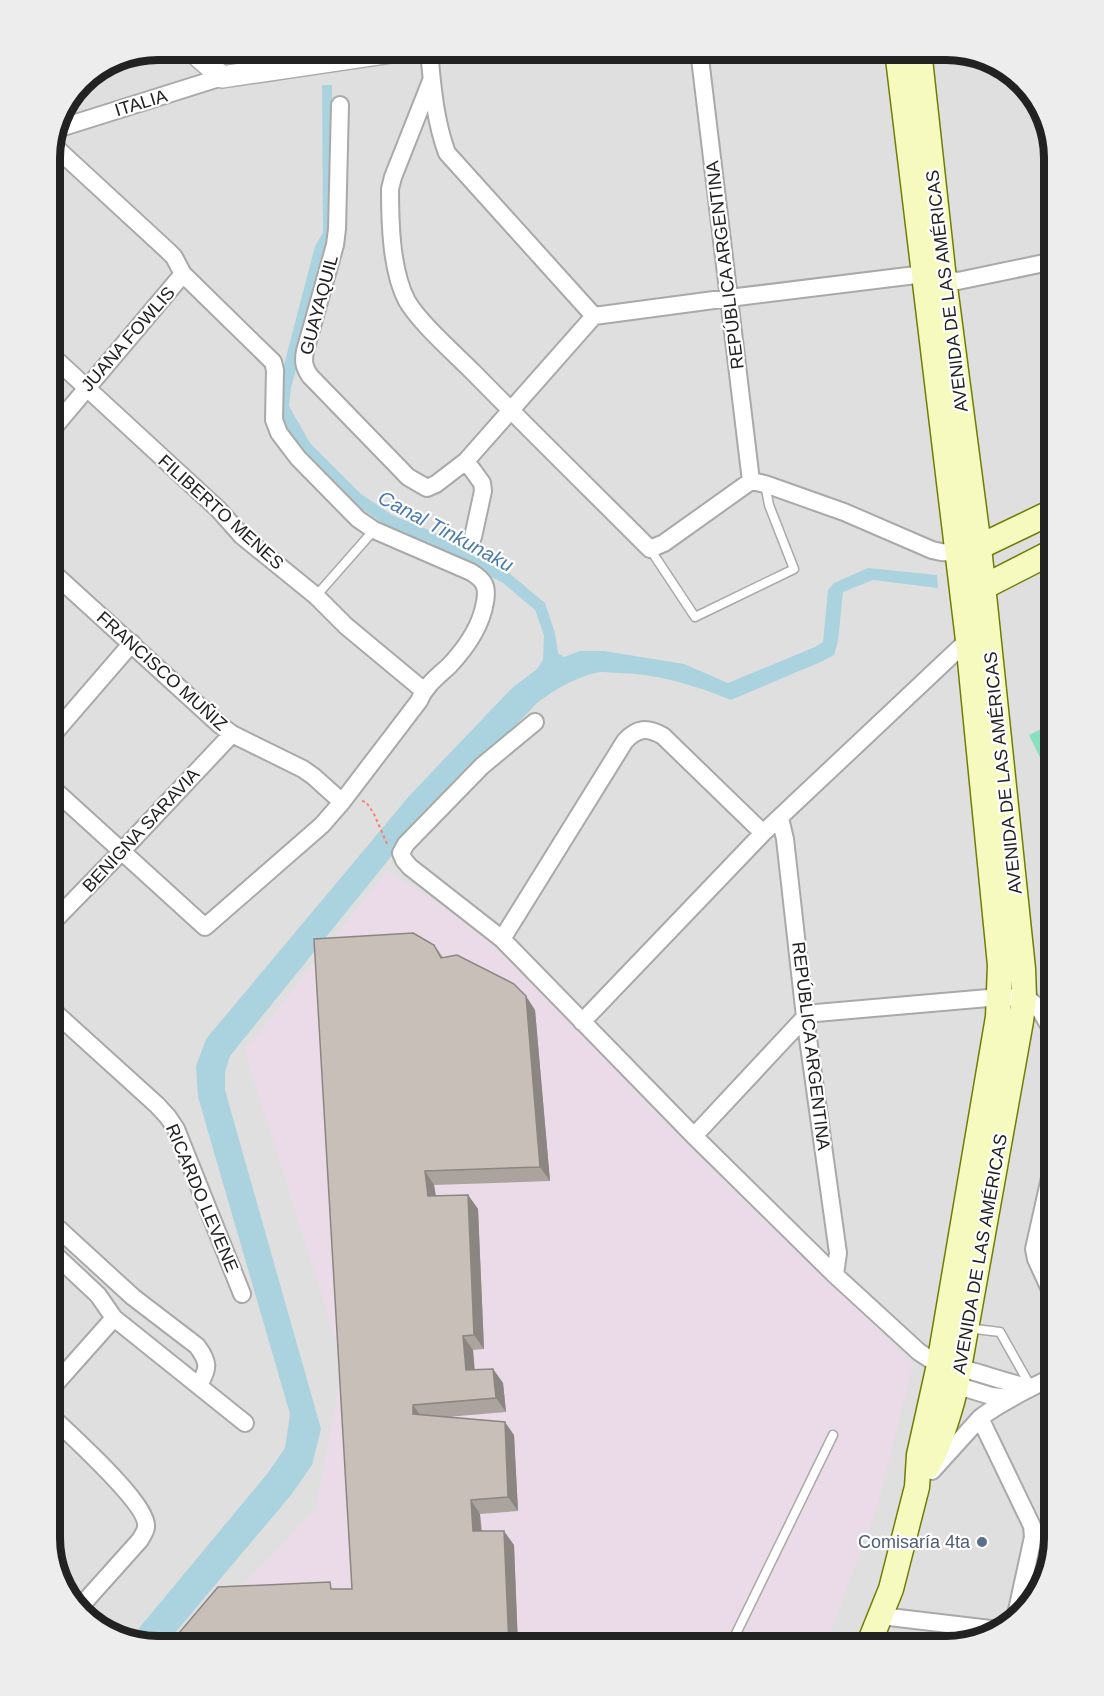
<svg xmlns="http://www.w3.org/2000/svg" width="1104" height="1696" font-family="Helvetica,sans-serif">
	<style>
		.residential { fill: #e0dfdf }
		.industrial { fill: #ebdbe8 }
		.pitch { fill: #88e0be }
		.water { fill: #aad3df }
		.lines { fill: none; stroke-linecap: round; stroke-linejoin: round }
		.service-casing { stroke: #a9a9a9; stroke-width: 11 }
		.minor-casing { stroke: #a9a9a9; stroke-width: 20 }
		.tertiary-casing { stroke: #a9a9a9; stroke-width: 24 }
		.secondary-casing { stroke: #707d05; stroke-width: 27 }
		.path { stroke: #fa8072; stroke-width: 2; stroke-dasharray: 3 3; stroke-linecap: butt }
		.service { stroke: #fff; stroke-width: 8 }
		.minor { stroke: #fff; stroke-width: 16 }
		.tertiary { stroke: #fff; stroke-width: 21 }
		.secondary { stroke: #f7fabf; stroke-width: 24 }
		.wall { fill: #aba49e }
		.shaded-wall { fill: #8b8681 }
		.building { fill: #c7bfb8; stroke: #8b8681; stroke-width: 1.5 }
		.service-dot { fill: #5c6f8a; stroke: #fff; stroke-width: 2 }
		.labels { text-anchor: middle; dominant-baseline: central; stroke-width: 4.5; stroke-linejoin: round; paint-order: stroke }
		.street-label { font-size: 18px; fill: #222; stroke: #fff }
		.service-label { font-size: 18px; fill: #4e5e75; stroke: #fff; text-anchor: end }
		.water-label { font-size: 20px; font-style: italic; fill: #4a7aab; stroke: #fff }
		.rim { fill: none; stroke: #222; stroke-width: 8 }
	</style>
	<rect width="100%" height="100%" fill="#f2efe9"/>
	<path class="residential" d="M158 50H953L1006 68 1043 110 1054 158V1538L1040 1592 994 1635 946 1646H152L98 1628 61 1586 50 1538V152L82 81 117 58Z"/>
	<path class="industrial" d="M387 871 459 917 503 955 913 1364 876 1511 825 1646H184L316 1509 343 1363 245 1051Z"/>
	<path class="pitch" d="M1054 723V786L1029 735Z"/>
	<path class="water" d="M322 85H332V236L291 388 289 406 310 443 361 494 392 515 451 539 482 556 509 573 545 603 555 633 558 653 564 657 580 651H604L684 664 728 683 815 647 823 642 828 590 834 583 868 568 937 575 938 588 873 580 843 592 838 641 834 655 823 661 731 700C694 685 658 674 618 673 611 673 602 671 595 673 572 679 556 689 537 703L398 848 230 1056 225 1072V1090L321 1429 312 1465 291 1495 164 1646H152L130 1639 267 1474 285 1448 290 1414 198 1097 196 1066 206 1039 410 795 512 688 537 669 543 660 544 635 535 610 503 583 447 553 390 528 353 503 301 450 279 415 283 369 315 246 323 233Z"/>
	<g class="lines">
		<g class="service-casing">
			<path id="service" d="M650 549 695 617 794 569 769 505 765 484
				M316 596 374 530
				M967 1328 1000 1332 1031 1387
				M730 1646 833 1435"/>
		</g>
		<g class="minor-casing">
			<path id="minor" d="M699 50 751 481
				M431 81 393 177 390 189C390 222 391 271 407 301 420 323 453 352 472 371 531 431 591 490 650 549L664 543 751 481 765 484 844 512 932 550 941 552 958 553
				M340 105 337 229 335 245 305 351C303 362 304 367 310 376L408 477 427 488 436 484 466 461 594 316 447 153C435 121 432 84 429 50
				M60 128 222 77
				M594 316 729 298 916 275 958 281 1054 261
				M50 354 218 509 242 536 316 596 346 626 423 690
				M50 432 183 274
				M466 461 482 483 483 491 473 537
				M50 570 220 725 232 734 303 769 313 776 342 802
				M535 722 482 766 406 844 401 853 404 860 410 867 502 939 694 1136 835 1275 919 1352 939 1365 958 1383 968 1389 991 1396 1010 1398
				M50 738 132 643
				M50 786 205 927 322 825 342 802 419 701C425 686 437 677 449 666 466 648 481 627 485 602 488 586 484 580 471 572L374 530 358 519 298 458 279 433 274 420 275 370 273 362 183 274 174 257 168 251 53 145
				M780 818 785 839 805 1017 838 1253 835 1275
				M50 925 121 852 232 734
				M502 939 625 741C637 728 647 727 663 736L763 833
				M50 1008 157 1105 168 1117 176 1129 242 1294
				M582 1022 763 833 968 640
				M694 1136 792 1031 805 1017 816 1013 1000 997 1024 998 1032 1002 1039 1008 1054 1034
				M50 1221 133 1297 197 1346C209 1362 209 1368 199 1385
				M50 1250 98 1295 114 1318 245 1423
				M1054 1298 1036 1259 1034 1249 1054 1160
				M949 1366C977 1370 1003 1383 1031 1387
				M50 1390 114 1318
				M50 1415C68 1433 149 1504 146 1527 146 1531 142 1536 140 1540L80 1607
				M980 1418 1032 1526 1033 1537 1016 1615
				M932 1471 980 1418C1002 1401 1029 1389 1054 1376
				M881 1616 999 1630"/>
		</g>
		<g class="tertiary-casing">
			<path id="tertiary" d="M191 50 222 77 405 50"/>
		</g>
		<g class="secondary-casing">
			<path id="secondary" d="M919 50 944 279 979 547 1023 969 1024 998 1021 1021 959 1368C956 1395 941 1442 928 1466
				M967 550 979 547 1054 511
				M970 594 1054 551
				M868 1646 891 1589 917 1487 919 1455 939 1365 998 1017 1000 965 968 640 897 50"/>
		</g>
		<path class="path" d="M362 801 366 802 374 814 388 846"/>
		<use href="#service" class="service"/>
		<use href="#minor" class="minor"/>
		<use href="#tertiary" class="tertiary"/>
		<use href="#secondary" class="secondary"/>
	</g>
	<path class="wall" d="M434 945 443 957 535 1010 550 1181 434 1185 436 1196 468 1195 478 1209 484 1349 473 1350 474 1370 493 1369 503 1383 506 1412 447 1417 514 1435 518 1511 480 1514 482 1531 514 1545 518 1646H168L335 1589H352Z"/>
	<path class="shaded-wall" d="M526 996 535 1010 550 1181 540 1167Z
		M425 1171 434 1185 438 1210 428 1196Z
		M468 1195 478 1209 484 1349 474 1335Z
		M463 1336 473 1350 476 1384 466 1370Z
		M493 1369 503 1383 506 1412 496 1398Z
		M413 1405 423 1419 413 1414Z
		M505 1422 514 1435 518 1511 508 1497Z
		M471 1500 480 1514 482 1545 473 1531Z
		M504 1531 514 1545 518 1646H509Z"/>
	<path class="building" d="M413 933 434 945 441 958 457 955 514 984 526 996 540 1167 425 1171 428 1196 468 1195 474 1335 463 1336 466 1370 493 1369 496 1398 413 1405V1414L505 1422 508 1497 471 1500 473 1531H504L509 1646H291V1644L258 1646H168L218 1587 330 1582 331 1589H352L314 939Z"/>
	<circle class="service-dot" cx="982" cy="1542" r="6"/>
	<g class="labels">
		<g class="street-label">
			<text transform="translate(141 103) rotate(-17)">ITALIA</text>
			<text transform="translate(725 265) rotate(-97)">REPÚBLICA ARGENTINA</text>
			<text transform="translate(947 291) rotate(-97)">AVENIDA DE LAS AMÉRICAS</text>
			<text transform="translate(319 305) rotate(-75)">GUAYAQUIL</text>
			<text transform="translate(128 339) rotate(-49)">JUANA FOWLIS</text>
			<text transform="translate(221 512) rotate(42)">FILIBERTO MENES</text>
			<text transform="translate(162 671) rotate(42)">FRANCISCO MUÑIZ</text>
			<text transform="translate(1003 773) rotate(-96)">AVENIDA DE LAS AMÉRICAS</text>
			<text transform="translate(141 830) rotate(-47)">BENIGNA SARAVIA</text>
			<text transform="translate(811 1046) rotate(83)">REPÚBLICA ARGENTINA</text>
			<text transform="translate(202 1198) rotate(67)">RICARDO LEVENE</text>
			<text transform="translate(980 1254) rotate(-80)">AVENIDA DE LAS AMÉRICAS</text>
		</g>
		<g class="service-label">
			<text x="970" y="1542">Comisaría 4ta</text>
		</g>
		<g class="water-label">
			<text transform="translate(446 531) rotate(28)">Canal Tinkunaku</text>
		</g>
	</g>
	<path d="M0 0H1104V1696H0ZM158 60H946A98 98 0 0 1 1044 158V1538A98 98 0 0 1 946 1636H158A98 98 0 0 1 60 1538V158A98 98 0 0 1 158 60Z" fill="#ededed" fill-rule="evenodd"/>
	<path class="rim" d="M158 60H946A98 98 0 0 1 1044 158V1538A98 98 0 0 1 946 1636H158A98 98 0 0 1 60 1538V158A98 98 0 0 1 158 60Z"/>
</svg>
